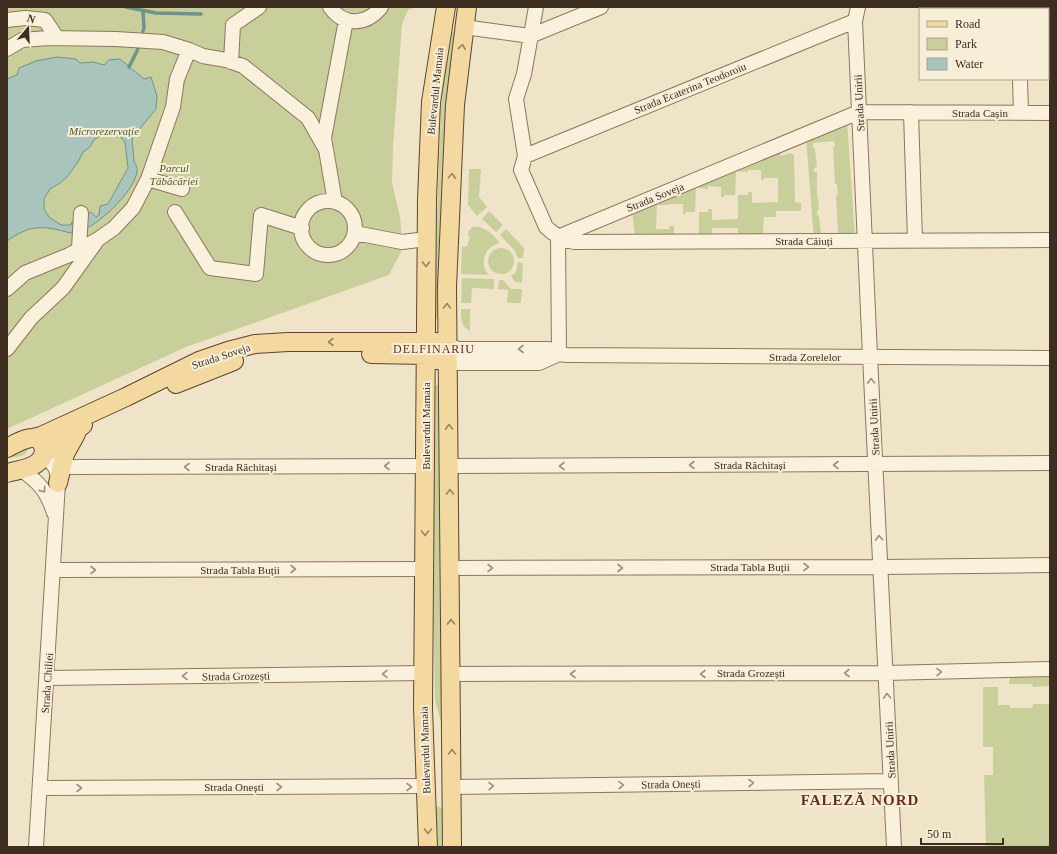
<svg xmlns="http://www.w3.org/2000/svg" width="1057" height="854" font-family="Georgia,serif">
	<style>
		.green { fill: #c9cf9b }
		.water { fill: #a9c4bc; stroke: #6f938a; fill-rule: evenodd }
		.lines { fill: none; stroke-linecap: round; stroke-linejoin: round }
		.stream { stroke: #6f938a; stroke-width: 3.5 }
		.minor-casing { stroke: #8d765c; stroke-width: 16 }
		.major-casing { stroke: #5b4430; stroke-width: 20 }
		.minor { stroke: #faf1dc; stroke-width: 14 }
		.major { stroke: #f3d9a0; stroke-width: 18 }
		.oneway { stroke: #988460 }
		.oneway2 { stroke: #9c907e }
		.labels { text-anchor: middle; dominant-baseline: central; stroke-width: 4; stroke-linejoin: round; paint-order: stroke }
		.street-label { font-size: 11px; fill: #3d2e20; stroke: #f7eed8 }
		.park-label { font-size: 11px; font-style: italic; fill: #4d5a26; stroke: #f7eed8 }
		.neighbourhood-label { font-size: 12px; letter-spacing: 1px; fill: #6b2e1e; stroke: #f7eed8 }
		.district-label { font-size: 15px; font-weight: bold; letter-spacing: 1px; fill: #6b2e1e; stroke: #f7eed8 }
	</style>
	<rect width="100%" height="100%" fill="#f0e4c8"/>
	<path class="green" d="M7 7H416L408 10 402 24 393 148 392 182 400 217 402 242 401 252 389 275 186 347 7 429Z
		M447 30 454 32 451 60 442 319H433L443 59Z
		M847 121 855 238 840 239V234L838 233 836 196 838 195 837 184H835L833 147H835L834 141 813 143V148H815L817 167 814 168V172H817V197H818L819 210H817V215H819L821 234H818L814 240 806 138Z
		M779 149 781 156 790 153 794 155 795 202 801 203V211H776V217H764L763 234H738V228H712V236H699V212H708V209H712V220L738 219V195H748V192H752V203L778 202V178H764V180H761V170H748V172L736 171 735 195H724V197H721V187L708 186V189L696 188 695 212H686L685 214H683V204H669V205H657L656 229H669L670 226H674V237L635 236 632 211Z
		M469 169H481L479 197 487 207 477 216 468 205Z
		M489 211 503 225 496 232 482 219Z
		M472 227C484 225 493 234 500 243 485 246 478 263 489 275L461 274 462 247 467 246 470 237 468 235C468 232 469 230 472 227Z
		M506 229 524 248 523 258H518L515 251 500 235Z
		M488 261a13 13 0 1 1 26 0a13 13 0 1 1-26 0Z
		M518 262 523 263 522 283 515 282 511 276 516 272Z
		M462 278 494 279V289L472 288 471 303H461Z
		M499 280H503L511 289H522L521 303H507L508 290 498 289Z
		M461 309H470V331C460 326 461 318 461 309Z
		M433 385H440L445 768H442L441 721 436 705 435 696 433 570Z
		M27 447 28 449C26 458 15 457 7 458V456Z
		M1010 677H1050V686L1033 687 1032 684H1009Z
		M983 687H998V705H1010V708H1032L1033 704H1050V847H986L984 775H993V747H983Z
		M434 805 443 809 446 847H435Z"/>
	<path class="water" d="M57 57 76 59 80 63 93 62 104 65 109 60 120 59 144 79 151 77 157 96 156 109 132 138C133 145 133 153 134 160 134 163 138 167 137 171 136 191 93 231 74 233 69 233 63 231 59 230 36 225 26 228 7 241V79L17 75 19 68 36 61ZM112 130 119 135 125 142 128 168 108 204 100 206 99 215 96 217 91 212 72 222 71 225H61L49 217 44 209V199L50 189 60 183 67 177 78 162 83 152 90 147 93 141 103 133Z"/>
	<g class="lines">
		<path class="stream" d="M126 7 156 13 201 14
			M143 31 144 28 143 11
			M129 67 138 49"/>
		<g class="minor-casing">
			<path id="minor" d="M330 7C344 27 367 25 381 7
				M536 7 524 74 516 99 525 156 521 170 546 227C554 235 563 240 574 242L1050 240
				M858 7 855 21 870 356 894 847
				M7 20 25 18 45 20 57 38
				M464 27 530 36 601 7
				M7 49 22 40 48 38 116 39 163 42 189 50 203 56 226 60 243 66 308 118 325 148
				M231 62 233 25 259 7
				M1020 79 1021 113
				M911 112 915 241
				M525 156 855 21
				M148 179 173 107 177 79 189 50
				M301 228a27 27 0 1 1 54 0a27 27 0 1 1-54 0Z
				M335 202 324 138 346 20
				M175 212 210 268 256 274 261 215 302 228
				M355 233 402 242 427 239
				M79 249 81 213
				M7 289 25 273 69 255 97 240 114 228 133 208 148 179 182 189
				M448 345 458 349H549L559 354 567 355 1050 358
				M7 349 31 318 63 288 96 242
				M559 354 558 237 859 112 1050 113
				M448 363H539L559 354
				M449 466 1050 463
				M56 467 426 466
				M20 469C39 482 47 491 54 513
				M451 568 881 567 1050 565
				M54 570 425 569
				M451 674 886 673 1050 669
				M48 678 424 673
				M452 787 891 781
				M40 788 427 786
				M36 847 58 483C58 470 55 463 43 457"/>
		</g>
		<g class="major-casing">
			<path id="major" d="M371 354 426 355 437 360
				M176 384 234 361
				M33 438 41 436 126 397 199 361 228 351 255 344 288 342H437
				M7 448C18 442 40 428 44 450 43 468 21 469 7 473
				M44 454 83 425
				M58 483 65 454 76 434
				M428 847 423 708 427 199 431 102 446 7
				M452 847 447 287 455 105 467 7"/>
		</g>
		<use href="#minor" class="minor"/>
		<use href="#major" class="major"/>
	</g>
	<defs><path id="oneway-chevron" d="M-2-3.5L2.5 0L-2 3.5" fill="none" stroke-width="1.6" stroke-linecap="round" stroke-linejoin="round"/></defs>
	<g class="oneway">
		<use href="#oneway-chevron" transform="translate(462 47) rotate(-83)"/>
		<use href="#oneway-chevron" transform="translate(452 176) rotate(-87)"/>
		<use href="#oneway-chevron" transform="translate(426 264) rotate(91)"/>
		<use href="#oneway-chevron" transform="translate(447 306) rotate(-90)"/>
		<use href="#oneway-chevron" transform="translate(331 342) rotate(180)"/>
		<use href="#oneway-chevron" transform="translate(449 427) rotate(-91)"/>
		<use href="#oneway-chevron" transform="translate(450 492) rotate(-91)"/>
		<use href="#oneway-chevron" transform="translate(425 533) rotate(90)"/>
		<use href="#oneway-chevron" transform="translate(451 622) rotate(-90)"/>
		<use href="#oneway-chevron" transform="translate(452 752) rotate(-90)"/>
		<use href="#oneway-chevron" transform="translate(428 831) rotate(89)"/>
	</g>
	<g class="oneway2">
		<use href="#oneway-chevron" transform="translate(521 349) rotate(-180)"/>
		<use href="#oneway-chevron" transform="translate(871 381) rotate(-93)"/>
		<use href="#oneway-chevron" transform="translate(692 465) rotate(180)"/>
		<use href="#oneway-chevron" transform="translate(836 465) rotate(180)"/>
		<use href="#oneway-chevron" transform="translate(387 466) rotate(180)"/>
		<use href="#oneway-chevron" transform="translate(562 466) rotate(180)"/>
		<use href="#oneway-chevron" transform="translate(187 467) rotate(180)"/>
		<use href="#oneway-chevron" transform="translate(43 490) rotate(55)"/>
		<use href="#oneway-chevron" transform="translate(879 538) rotate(-93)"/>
		<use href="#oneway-chevron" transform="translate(806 567)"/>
		<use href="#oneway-chevron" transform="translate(490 568)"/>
		<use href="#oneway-chevron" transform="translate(620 568)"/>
		<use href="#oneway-chevron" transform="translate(293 569)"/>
		<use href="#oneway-chevron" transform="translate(93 570)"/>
		<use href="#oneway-chevron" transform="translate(939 672) rotate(-1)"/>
		<use href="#oneway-chevron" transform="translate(847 673) rotate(180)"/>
		<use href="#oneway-chevron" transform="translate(385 674) rotate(179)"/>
		<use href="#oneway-chevron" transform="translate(573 674) rotate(180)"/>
		<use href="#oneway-chevron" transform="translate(703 674) rotate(180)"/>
		<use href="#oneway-chevron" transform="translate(185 676) rotate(179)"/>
		<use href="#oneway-chevron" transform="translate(887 696) rotate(-93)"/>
		<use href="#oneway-chevron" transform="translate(751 783) rotate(-1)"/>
		<use href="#oneway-chevron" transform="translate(621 785) rotate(-1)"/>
		<use href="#oneway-chevron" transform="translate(491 786) rotate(-1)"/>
		<use href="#oneway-chevron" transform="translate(279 787)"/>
		<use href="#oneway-chevron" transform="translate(409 787)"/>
		<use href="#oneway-chevron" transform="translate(79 788)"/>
	</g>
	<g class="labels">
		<g class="street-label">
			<text transform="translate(690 88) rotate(-22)">Strada Ecaterina Teodoroiu</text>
			<text transform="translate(435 91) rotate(-84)">Bulevardul Mamaia</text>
			<text transform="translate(859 103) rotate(-93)">Strada Unirii</text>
			<text x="980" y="113">Strada Cașin</text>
			<text transform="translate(655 197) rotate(-22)">Strada Soveja</text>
			<text x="804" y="241">Strada Căiuți</text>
			<text transform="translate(221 356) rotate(-18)">Strada Soveja</text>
			<text x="805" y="357">Strada Zorelelor</text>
			<text transform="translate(426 426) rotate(-90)">Bulevardul Mamaia</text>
			<text transform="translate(874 427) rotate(-93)">Strada Unirii</text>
			<text x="750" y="465">Strada Răchitași</text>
			<text x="241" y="467">Strada Răchitași</text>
			<text x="750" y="567">Strada Tabla Buții</text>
			<text x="240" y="570">Strada Tabla Buții</text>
			<text x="751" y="673">Strada Grozești</text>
			<text transform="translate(236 676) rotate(-1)">Strada Grozești</text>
			<text transform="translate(47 683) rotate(-86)">Strada Chiliei</text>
			<text transform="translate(425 750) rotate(-92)">Bulevardul Mamaia</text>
			<text transform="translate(890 750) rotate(-93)">Strada Unirii</text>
			<text transform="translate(671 784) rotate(-1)">Strada Onești</text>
			<text x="234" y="787">Strada Onești</text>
		</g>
		<g class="park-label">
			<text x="104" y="131">Microrezervație</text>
			<text x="174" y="168">Parcul<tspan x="174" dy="13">Tăbăcăriei</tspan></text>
		</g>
		<g class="neighbourhood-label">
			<text x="434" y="349">DELFINARIU</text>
		</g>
		<g class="district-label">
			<text x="860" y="800">FALEZĂ NORD</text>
		</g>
	</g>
	<rect width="1057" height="854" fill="none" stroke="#3d2e20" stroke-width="16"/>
	<rect x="919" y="8" width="130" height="72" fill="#f7eed8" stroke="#ada18e"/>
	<rect x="927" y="21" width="20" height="6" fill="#f3d9a0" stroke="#ada18e"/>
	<text x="955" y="28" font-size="12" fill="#3d2e20">Road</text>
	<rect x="927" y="38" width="20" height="12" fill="#c9cf9b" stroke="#ada18e"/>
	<text x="955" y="48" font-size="12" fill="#3d2e20">Park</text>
	<rect x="927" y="58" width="20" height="12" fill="#a9c4bc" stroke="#ada18e"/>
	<text x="955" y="68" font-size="12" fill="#3d2e20">Water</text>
	<g transform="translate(28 28) rotate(19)" stroke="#f7eed8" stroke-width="3" paint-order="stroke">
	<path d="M0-3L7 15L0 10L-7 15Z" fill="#3d2e20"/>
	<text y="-6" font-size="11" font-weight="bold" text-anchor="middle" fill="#3d2e20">N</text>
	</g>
	<path d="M921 838v6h82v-6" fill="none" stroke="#3d2e20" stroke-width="2"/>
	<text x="927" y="838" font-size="12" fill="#3d2e20" stroke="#f7eed8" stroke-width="3" paint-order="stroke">50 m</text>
</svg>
